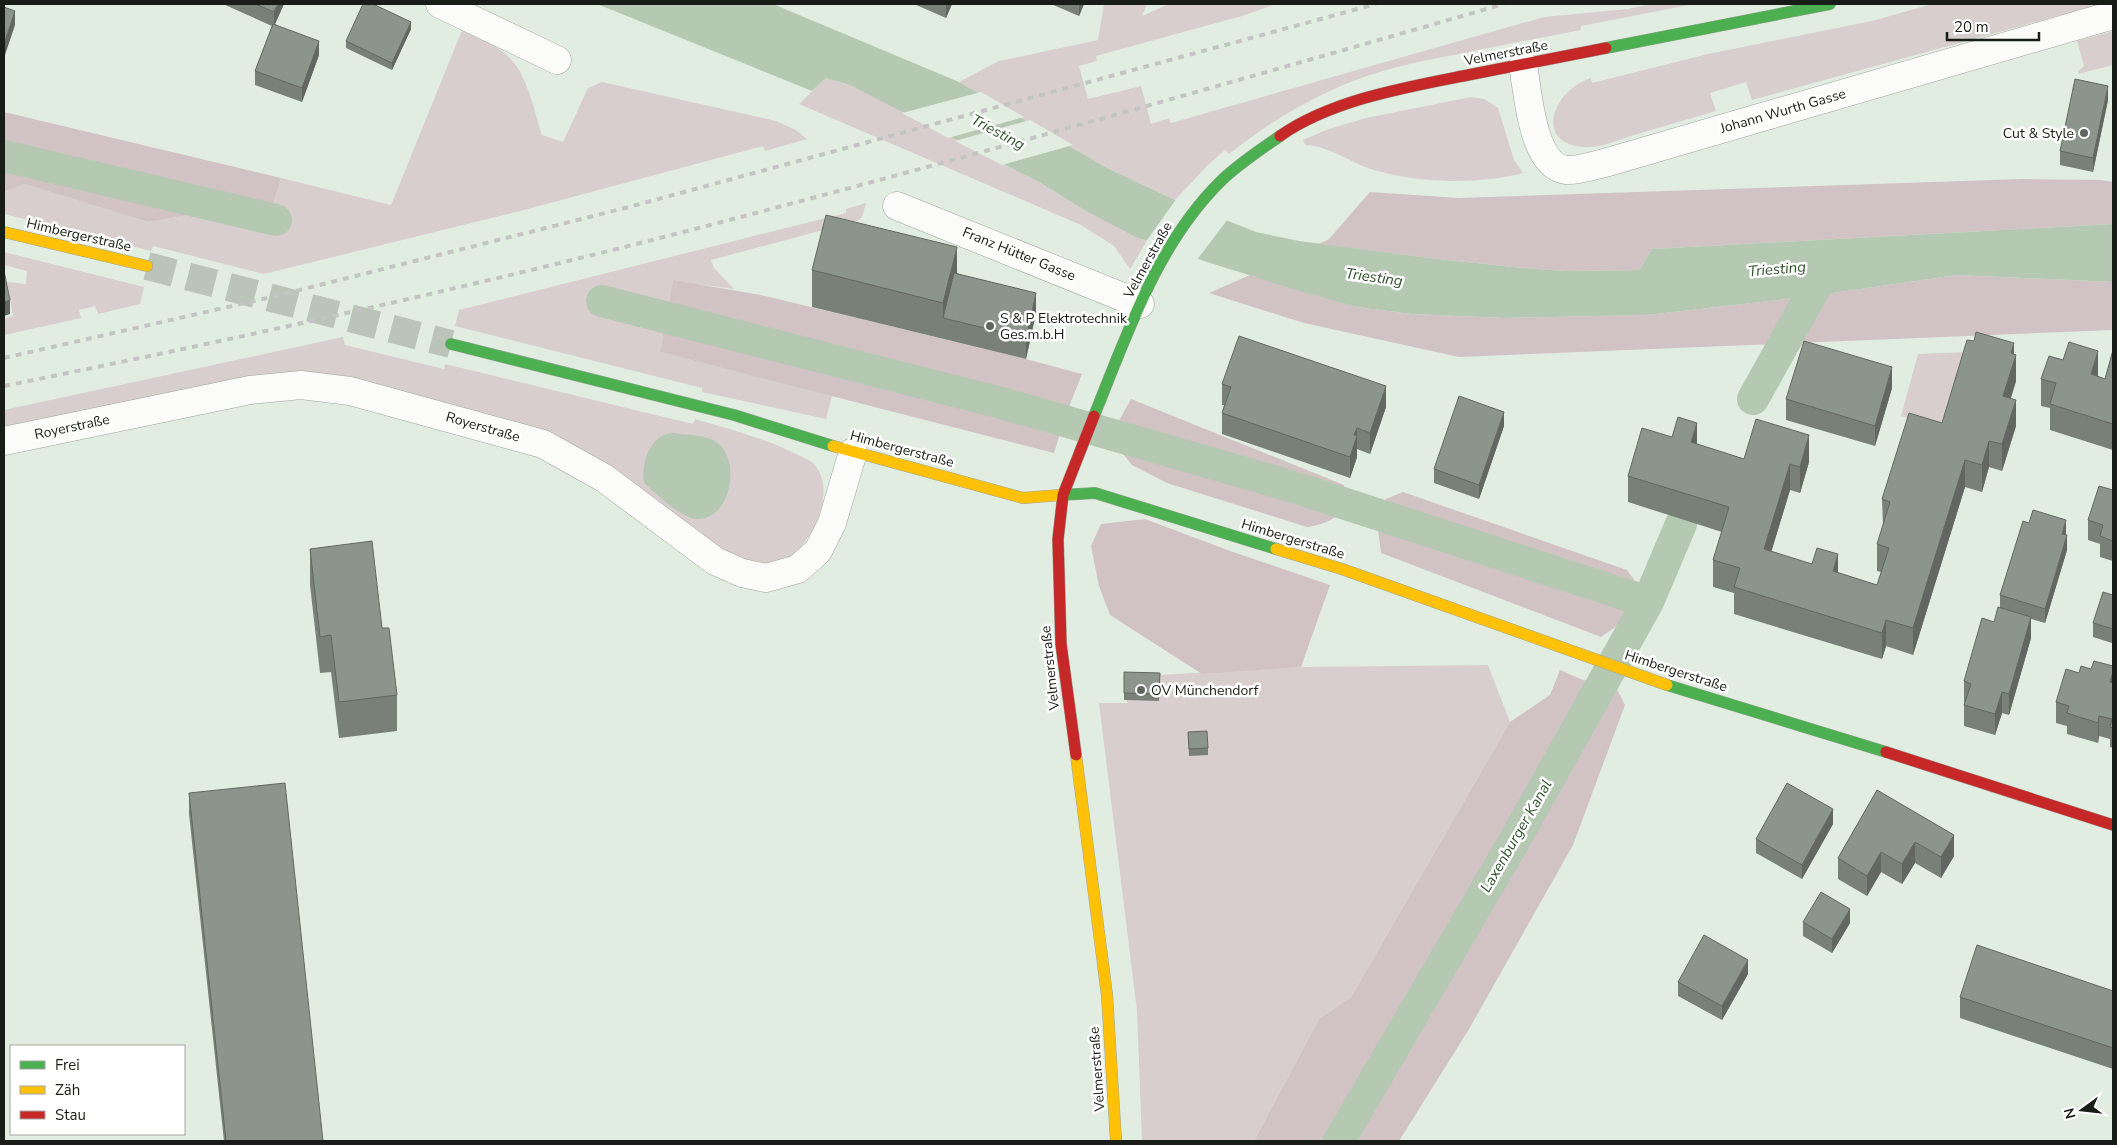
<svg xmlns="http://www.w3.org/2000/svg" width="2117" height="1145" font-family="'Nunito Sans',sans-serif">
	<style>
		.green { fill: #d9cece }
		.forest { fill: #d1c3c4 }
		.water { fill: #b4c8b2 }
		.pier { fill: #e2ede1 }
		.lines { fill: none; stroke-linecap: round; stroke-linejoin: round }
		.canal { stroke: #b4c8b2; stroke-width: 32 }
		.secondary-tunnel { stroke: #bac4b9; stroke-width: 28; stroke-dasharray: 28 14; stroke-linecap: butt }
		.street-casing { stroke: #9ca49b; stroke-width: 29 }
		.fast-casing { stroke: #9ca49b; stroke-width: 12 }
		.slow-casing { stroke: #9ca49b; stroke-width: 12 }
		.jam-casing { stroke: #9ca49b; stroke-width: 12 }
		.street { stroke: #fbfcfa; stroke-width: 28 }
		.fast { stroke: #4caf50; stroke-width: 11 }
		.slow { stroke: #ffc107; stroke-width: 11 }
		.jam { stroke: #c62828; stroke-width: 11 }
		.rail { stroke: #c2c5c2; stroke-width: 4; stroke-dasharray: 6 6; stroke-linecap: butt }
		.wall { fill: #788078 }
		.shaded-wall { fill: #626861 }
		.building { fill: #8c958b; stroke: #626861 }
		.poi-dot { fill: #5f665e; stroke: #fff; stroke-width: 2 }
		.labels { text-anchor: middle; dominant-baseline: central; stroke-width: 5; stroke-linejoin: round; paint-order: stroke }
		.street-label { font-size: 14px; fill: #181e17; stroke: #fff }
		.poi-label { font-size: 14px; fill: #181e17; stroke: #fff; text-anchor: start }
		.water-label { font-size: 15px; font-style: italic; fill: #31532c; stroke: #fff }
	</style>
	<rect width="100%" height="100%" fill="#e2ede1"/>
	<path class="green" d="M1104 4H1147L1142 16 1169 4H1276L1242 16 1096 56 1097 61 1079 66 1088 99 1141 86 1151 124 1169 118 1171 123 1544 17 1628 9 1650 4H1694L1581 26V30C1544 37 1507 44 1470 52 1431 59 1393 66 1356 80 1309 98 1268 123 1229 154L1225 150 1208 165 1175 200 1107 168 959 82 999 61 1098 40Z
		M1932 4H2092L2090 7 1752 100 1746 82 1710 93 1716 111C1687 119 1659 128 1631 136 1615 141 1598 149 1582 147 1532 141 1555 89 1591 78L1592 83 1708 54 1872 21Z
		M463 28C479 38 502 47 514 63 528 80 535 113 542 135L563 142 588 88 602 82 776 121 796 130 807 139 765 151 763 146 524 210 264 274 153 246 151 251 4 214V192L24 184 148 222 201 213 268 222 281 178 391 205Z
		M2113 31V65L2078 74V71L2084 66 2077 41Z
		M826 78 850 85 873 96 1039 182 1086 211 1147 241 1130 269 1114 246 1081 225 799 104Z
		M1471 97 1484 99 1498 108 1514 160 1523 173C1478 185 1418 183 1374 170 1351 163 1329 146 1305 145L1303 140 1326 130 1366 118Z
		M866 203 862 217 857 221 711 260 714 268 734 289 673 281 660 352 832 396 826 419 702 392V388L455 326 459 310 846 213V209Z
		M4 252 144 287 140 304 98 314 95 306 79 310 81 318 4 335V319L13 316 7 282 26 284 27 271 4 265Z
		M343 337 345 345 444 369 445 364 693 424 695 419C729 429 764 438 796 454 802 457 808 459 813 463 839 489 812 547 783 561 769 568 753 563 738 561L575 447 322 375 4 432V410Z
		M1966 352 1943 428 1901 416 1918 354Z
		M1488 665 1510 722 1351 997 1319 1019 1254 1141H1142L1137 1011 1099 703H1127V700L1159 701V675L1301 667Z"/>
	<path class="forest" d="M4 112 281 178 268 222 201 213 148 222 24 184 4 192Z
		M2022 179 2101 180 2113 182V224L1652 249 1639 270 1566 271 1523 268 1429 258 1319 244 1329 239 1370 192 1459 198Z
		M1250 275 1357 307 1412 314 1505 318 1647 315 1812 296 1957 275 2113 282V330L1459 357 1304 323 1209 293Z
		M673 280 761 295 1026 359 1082 374 1066 414 1054 453 660 352Z
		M1131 399 1344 485C1349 514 1333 523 1307 527L1167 483 1132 465 1120 450 1116 426Z
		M1403 492 1627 570 1640 588 1630 617 1601 637 1381 553 1377 522 1386 499Z
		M1145 519 1233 552 1330 585 1301 667 1202 674 1110 615 1099 586 1091 546 1101 524Z
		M1560 670 1583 680 1614 683 1625 705 1573 845 1469 1029 1399 1141H1254L1319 1019 1351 997 1510 722 1550 695Z"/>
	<path class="water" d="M597 4H773L959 82 1107 168 1175 200 1256 232 1299 241 1429 258 1523 268 1566 271 1639 270 1652 249 2113 224V282L1957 275 1812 296 1647 315 1505 318 1412 314 1357 307 1303 292 1204 261 1136 237 1086 211 1039 182 850 85 826 78 812 91Z
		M673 433C687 435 706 434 718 443 741 461 731 520 697 519 681 518 658 495 646 485L644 482C641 462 651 434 673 433Z"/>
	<path class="pier" d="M981 92 1024 117 948 138 902 113Z
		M1030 120 1073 145 1002 165 955 141Z
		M1177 198 1228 219 1196 261 1145 243Z"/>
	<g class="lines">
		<path class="canal" d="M4 156 276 220
			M602 301 1005 404 1287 485 1648 602
			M1753 399 1827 266
			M1339 1141 1513 843 1648 602 1681 524"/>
		<path class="secondary-tunnel" d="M147 266 451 344"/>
		<g class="street-casing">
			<path id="street" d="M440 4 557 60
				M1523 65C1528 92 1532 166 1566 170 1579 171 1595 165 1608 162L2113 15
				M897 206 1140 304
				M4 441 250 390 301 385 350 391 543 444 604 478 715 561 742 573 766 578 798 569 818 551 832 523 853 452"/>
		</g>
		<g class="fast-casing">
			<path id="fast" d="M1606 48 1830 4
				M451 344 734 415 833 446
				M1094 416C1127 335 1157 243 1222 180 1240 163 1260 150 1280 136
				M1061 495 1095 493 1276 549
				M1667 685 1886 752"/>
		</g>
		<g class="slow-casing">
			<path id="slow" d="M4 232 147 266
				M833 446 1023 498 1061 495
				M1276 549 1342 569 1667 685
				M1076 755 1107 995 1116 1141"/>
		</g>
		<g class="jam-casing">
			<path id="jam" d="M1280 136C1331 100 1407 87 1468 75 1514 66 1560 57 1606 48
				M1886 752 2113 825
				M1076 755 1061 644 1058 539 1063 495 1094 416"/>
		</g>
		<use href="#street" class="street"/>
		<use href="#fast" class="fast"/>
		<use href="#slow" class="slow"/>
		<use href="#jam" class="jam"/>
		<path class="rail" d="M4 358 276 296 629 207 1376 4
			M4 386C222 342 440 294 656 239 940 166 1222 85 1504 4"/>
	</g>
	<path class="wall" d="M223 4H284L275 24 319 55 302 102 255 85V71L272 26Z
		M914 4H952L946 18Z
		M1051 4H1084L1079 16Z
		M411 29 392 70 346 48V41Z
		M2108 100 2093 172 2060 165V151Z
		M812 270 957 273 1036 313 1026 359 812 307Z
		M2113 350V450L2050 430V408L2041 406V379L2063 360 2098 376 2105 379Z
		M2014 354 2016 381 2011 398 2016 426 2002 471 1989 467 1982 492 1965 487 1913 655 1886 646 1882 659 1734 614V593L1713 587V560L1722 532 1628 502V476L1672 437 1744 459 1809 462 1800 493 1790 490 1771 552 1877 585 1881 572 1877 571V544L1883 526 1882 499 1942 423Z
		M1222 384 1386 407 1370 454 1357 449V457L1350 478 1222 434V413L1224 405H1222Z
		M1892 388 1875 446 1786 420V399Z
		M1504 426 1479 499 1434 483V469Z
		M2113 490V561L2100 557V544L2088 540V520Z
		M2066 535 2067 550 2045 623 2031 619V638L2009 715 2002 713 1995 735 1964 726V705L1965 702H1964V681L1994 622 2000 608V595Z
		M310 549 382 628 397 695V731L339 738 331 672 320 673 310 585Z
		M2113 595V654H2112V643L2093 637V623Z
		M2113 666V748L2110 747V739L2099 736 2098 743 2067 734V726L2056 723V702L2079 673 2091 669Z
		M1124 672 1160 673 1159 701 1124 700Z
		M1188 732 1208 748V755L1189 756Z
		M1877 790 1954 856 1941 878 1915 863 1902 884 1881 872 1867 896 1838 879V858Z
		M189 793 323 1141H224L189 814Z
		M1833 824 1802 879 1756 853V839Z
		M1803 922 1850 923 1832 953 1803 936Z
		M1748 974 1722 1020 1678 996V982Z
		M2113 991V1069L1960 1018V997Z"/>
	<path class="shaded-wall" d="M278 4H284L274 26V12Z
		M946 4H952L946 18Z
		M1079 4H1084L1079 16Z
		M15 11V25L4 58V44Z
		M411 22V29L392 70V63Z
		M319 41V55L302 102V88Z
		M2108 86V100L2093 172V158Z
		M957 247V284L943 318V303Z
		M1036 293V313L1026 359V338Z
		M10 300V314L4 316V302Z
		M2014 343V362L2016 355V381L2003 422V396L2011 353Z
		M2098 351V378L2091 374Z
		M1892 367V388L1875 446V426Z
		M1386 386V407L1370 454V433Z
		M2016 400V426L2002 471V444Z
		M1504 412V426L1479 499V485Z
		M1697 423V450L1691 442Z
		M1357 428V457L1350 478V457L1354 435Z
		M1809 435V462L1800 493V467Z
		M1989 441V467L1982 492V465Z
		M1965 460V487L1913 655V628Z
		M1790 464V490L1764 576V549Z
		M2066 520V534L2062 548V534Z
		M2067 535V550L2045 623V609Z
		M1838 554V581L1833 571Z
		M2031 617V638L2009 715V694Z
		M1886 620V646L1882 659V633Z
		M2113 672V693L2110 682Z
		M2002 692V713L1995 735V714Z
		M2099 716V736L2098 743V723Z
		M1833 809V824L1802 879V865Z
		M1954 835V856L1941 878V857Z
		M1915 842V863L1902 884V864Z
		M1881 852V872L1867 896V876Z
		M1850 909V923L1832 953V939Z
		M1748 960V974L1722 1020V1006Z"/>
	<path class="building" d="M255 4H278L274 12Z
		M363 4H373L411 22 392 63 346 41Z
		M4 7 15 11 4 44Z
		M273 24 319 41 302 88 255 71Z
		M2075 79 2108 86 2093 158 2060 151Z
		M826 215 957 247 943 303 812 270Z
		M4 271 10 300 4 302Z
		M954 273 1036 293 1026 338 943 318Z
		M1976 332 2014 343 2011 353 2016 355 2003 396 2016 400 2002 444 1989 441 1982 465 1965 460 1913 628 1886 620 1882 633 1734 587 1740 568 1713 560 1729 507 1628 476 1642 428 1672 437 1678 417 1697 423 1691 442 1744 459 1756 419 1809 435 1800 467 1790 464 1764 549 1812 564 1817 548 1838 554 1833 571 1877 585 1889 548 1877 544 1890 502 1882 499 1909 413 1942 423 1967 340 1974 341Z
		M1239 336 1386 386 1370 433 1357 428 1354 435 1357 436 1350 457 1222 413 1231 387 1222 384Z
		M1804 341 1892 367 1875 426 1786 399Z
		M2069 342 2098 351 2091 374 2105 379 2113 350V424L2050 404 2056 383 2041 379 2049 356 2063 360Z
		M1459 396 1504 412 1479 485 1434 469Z
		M2099 486 2113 490V541L2100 536 2103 525 2088 520Z
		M2033 510 2066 520 2062 534 2067 535 2045 609 2000 595 2023 521 2029 523Z
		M372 541 382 628H389L397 695 339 702 331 635 320 637 310 549Z
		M2103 592 2113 595V629L2093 623Z
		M1998 607 2031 617 2009 694 2002 692 1995 714 1964 705 1971 684 1964 681 1982 618 1994 622Z
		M2094 661 2113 666V672L2110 682 2113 683V728L2110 727 2112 719 2099 716 2098 723 2067 713 2069 706 2056 702 2066 669 2079 673 2081 666 2091 669Z
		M1124 672 1160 673 1159 694 1124 693Z
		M1207 731 1208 748 1189 749 1188 732Z
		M285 783 323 1141H226L189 793Z
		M1787 783 1833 809 1802 865 1756 839Z
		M1877 790 1954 835 1941 857 1915 842 1902 864 1881 852 1867 876 1838 858Z
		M1821 892 1850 909 1832 939 1803 922Z
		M1704 935 1748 960 1722 1006 1678 982Z
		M1977 945 2113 991V1048L1960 997Z"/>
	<g class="poi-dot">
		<circle cx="2084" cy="133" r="5"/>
		<circle cx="990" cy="326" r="5"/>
		<circle cx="1141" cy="690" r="5"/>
	</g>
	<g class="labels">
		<g class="street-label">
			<text transform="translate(1506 53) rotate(-11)">Velmerstraße</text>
			<text transform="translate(1783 111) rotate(-16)">Johann Wurth Gasse</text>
			<text transform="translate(79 235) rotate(13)">Himbergerstraße</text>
			<text transform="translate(1019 254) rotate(22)">Franz Hütter Gasse</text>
			<text transform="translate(1148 260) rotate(-61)">Velmerstraße</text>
			<text transform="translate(72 427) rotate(-12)">Royerstraße</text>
			<text transform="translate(483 427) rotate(16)">Royerstraße</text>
			<text transform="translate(902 449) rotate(15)">Himbergerstraße</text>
			<text transform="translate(1293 539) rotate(17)">Himbergerstraße</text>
			<text transform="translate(1050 668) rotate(-96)">Velmerstraße</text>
			<text transform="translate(1676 671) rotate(18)">Himbergerstraße</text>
			<text transform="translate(1097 1069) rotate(-94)">Velmerstraße</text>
		</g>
		<g class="poi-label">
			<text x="2074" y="133" text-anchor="end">Cut &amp; Style</text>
			<text x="1000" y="318">S &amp; P Elektrotechnik<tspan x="1000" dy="16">Ges.m.b.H</tspan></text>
			<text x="1151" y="690">OV Münchendorf</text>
		</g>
		<g class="water-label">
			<text transform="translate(998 132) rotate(28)">Triesting</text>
			<text transform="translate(1777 269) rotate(-5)">Triesting</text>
			<text transform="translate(1374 277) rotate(8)">Triesting</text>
			<text transform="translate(1516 836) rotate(-60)">Laxenburger Kanal</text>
		</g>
	</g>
	<rect width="2117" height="1145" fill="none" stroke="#181e17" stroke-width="10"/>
	<rect x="10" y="1045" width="175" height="90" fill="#ffffff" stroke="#a3a5a2"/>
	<rect x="20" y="1061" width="25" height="8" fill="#4caf50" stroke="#a3a5a2"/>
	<text x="55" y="1070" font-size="15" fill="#181e17">Frei</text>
	<rect x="20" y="1086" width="25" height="8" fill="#ffc107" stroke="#a3a5a2"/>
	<text x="55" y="1095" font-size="15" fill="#181e17">Zäh</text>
	<rect x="20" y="1111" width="25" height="8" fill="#c62828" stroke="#a3a5a2"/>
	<text x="55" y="1120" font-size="15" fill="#181e17">Stau</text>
	<g transform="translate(2082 1110) rotate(255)" stroke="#ffffff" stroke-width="4" paint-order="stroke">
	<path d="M0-4L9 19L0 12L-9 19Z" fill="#181e17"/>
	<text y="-8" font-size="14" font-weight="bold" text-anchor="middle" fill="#181e17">N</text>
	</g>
	<path d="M1947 32v8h92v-8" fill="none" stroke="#181e17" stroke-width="2.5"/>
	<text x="1954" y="32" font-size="15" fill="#181e17" stroke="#ffffff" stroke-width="4" paint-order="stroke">20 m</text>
</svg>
